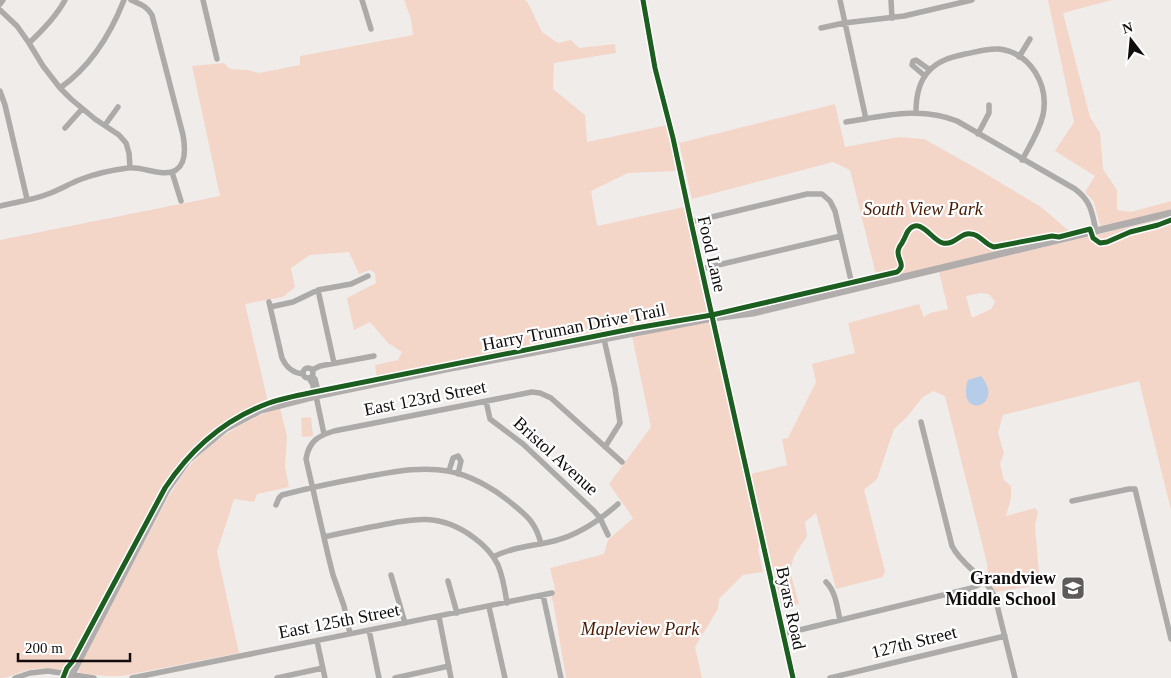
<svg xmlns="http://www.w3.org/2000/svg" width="1171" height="678" font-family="Georgia,serif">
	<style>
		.green { fill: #f4d6c9; fill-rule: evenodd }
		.water { fill: #b5cde9 }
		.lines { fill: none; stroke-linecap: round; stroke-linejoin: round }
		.minor { stroke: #acabaa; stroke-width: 5.5 }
		.major { stroke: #b0adac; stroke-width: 7 }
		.cycleway-casing { stroke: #fff; stroke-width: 8 }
		.cycleway { stroke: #1b5e20; stroke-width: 5 }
		.labels { text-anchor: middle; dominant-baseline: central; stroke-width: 4.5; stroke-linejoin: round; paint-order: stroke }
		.park-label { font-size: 18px; font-style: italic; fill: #491902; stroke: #fff }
		.street-label { font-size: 18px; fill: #100d0c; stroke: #fff }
		.poi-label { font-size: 18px; font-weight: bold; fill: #100d0c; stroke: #fff; text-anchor: end }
	</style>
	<rect width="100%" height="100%" fill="#f0ecea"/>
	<path class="green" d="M404 0H525L528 3 542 32 558 43 571 40 579 48 615 44 616 53 554 63 553 89 585 115 587 142 667 125 676 171 628 173 591 191 597 226 684 207 707 313 705 315 612 331 377 379 375 365 398 360 402 352 388 343 370 322 354 330 347 298 376 283 375 273 370 270 359 274 349 252 310 255 291 268 295 287 283 297 245 304 268 402 231 420 187 455 166 483 92 620 72 666 69 670C54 670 42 667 28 670 18 672 10 678 0 678V240L220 196 192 66 224 63 230 69 248 70 259 73 300 65V56L413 35 411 19Z
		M1048 0H1112L1063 13 1090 117 1100 133 1103 169 1117 190V210L1131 212 1171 201V210L1101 226 1099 222 1094 202 1085 192 1095 176 1055 151 1074 122Z
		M835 104 845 147 898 137 924 139 976 168 1041 207 1075 236 878 283 850 170 833 162 692 199 679 143Z
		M1171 217V510L1139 381 1003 415 998 433 1004 453 1000 464 1004 480 1011 486V498L1006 516 1035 508 1038 512 1035 526 1040 585 996 592 988 581 987 563 945 396 933 391 922 398 907 417 894 429 877 479 864 490 885 571 883 577 836 589 816 513 805 522 807 536 794 556 790 571 799 604 782 608 751 474 787 465 782 439 788 438 816 382 812 364 855 353 848 323 919 304 924 317 930 313 948 309 939 272ZM981 293 989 294 995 302 991 309 972 318 966 296Z
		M708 322 711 325 760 545 758 549 763 572 743 575 719 599 718 609 695 647 702 678H566L553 601 551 599 555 589 550 568 604 554 608 540 633 518 609 484 651 427 632 336Z
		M280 408 287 436 285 467 289 487 257 494 254 502 234 499 217 552 239 653 122 676H105L80 673 78 670 80 665 168 497C174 489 179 479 185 471 209 442 244 419 280 408Z
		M311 417 313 436 302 437 301 418Z"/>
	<path class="water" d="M981 376C1007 407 955 421 968 380Z"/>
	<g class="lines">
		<path class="minor" d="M203 0 217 59
			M362 0 371 29
			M643 0 655 68 673 138 691 222 793 678
			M840 0 866 119
			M891 0 892 18
			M0 4 3 0
			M0 10 17 26 29 43 43 66 60 88 71 99 95 119 119 135 126 143 129 153 130 167
			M821 28 844 23 904 16 972 0
			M29 43C43 30 56 17 65 0
			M1019 57 1030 39
			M925 76 912 65 913 61 916 60 930 70
			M60 88C90 67 111 33 124 0
			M0 91 5 105 27 199
			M916 112C916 98 918 83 928 72 937 61 951 57 965 54 976 52 988 48 999 49 1031 53 1049 85 1043 115 1039 132 1030 145 1022 160
			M846 122C883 116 921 106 957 121L1075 189C1091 201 1092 212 1096 231
			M105 125 118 107
			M65 128 82 109
			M978 134 989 113V105
			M172 172 181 201
			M0 206C16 202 33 200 48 194 59 190 69 184 79 180 94 174 112 170 128 168 142 166 164 178 176 170 187 163 185 146 183 135L152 15C147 6 140 4 131 0
			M691 222 807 194H822L830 201 835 211 853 289
			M701 269 841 236
			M318 290 334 363
			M269 302 282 358C286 367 292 373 303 374
			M270 307 293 302 318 290 351 284 368 276
			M604 339 615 388 620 423 605 447
			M303 373a5 5 0 1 1 10 0a5 5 0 1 1-10 0Z
			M312 370 320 366 374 356
			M312 376 315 379 319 395
			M309 378 313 385 314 396
			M316 396 324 434
			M486 401 490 419 523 444 594 511 600 518 608 535
			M921 422 952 546C962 566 985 576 995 597L1015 678
			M449 471 453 458 458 456 461 461 458 474
			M1072 501 1129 489H1135L1171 639
			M276 505 279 498 282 495C309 488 337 482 365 477 393 472 420 466 448 471 470 475 493 488 510 502 526 515 536 522 541 544
			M324 537C342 533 360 529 377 526 413 518 441 513 473 537 483 544 492 553 498 565 503 577 505 590 507 603
			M493 557C512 547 533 546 554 541 578 535 600 520 618 504
			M391 575 405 623
			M448 581 457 613
			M826 582C836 592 837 607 840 620
			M543 595 561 678
			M489 607 505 678
			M439 617 451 678
			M369 630 379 678
			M350 634 344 606 333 575 328 555 306 459C309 441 318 436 334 431L532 392 540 393 551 398 622 462
			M783 634 972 588 978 585 982 581
			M317 641 325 678
			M15 678 30 673 48 671 94 678
			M132 678 552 593
			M277 678 323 668
			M395 678 449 666
			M830 678 1005 636"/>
		<path class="major" d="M70 678 167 490 188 460 225 429 261 410 316 396 446 369 713 318 753 313 1171 213"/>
		<g class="cycleway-casing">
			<path id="cycleway" d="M643 0 655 68 673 138 691 222 793 678
				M63 678 67 668 72 662 165 488C190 450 225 419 269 403 283 398 299 395 314 392L636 328 712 315 897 272C908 264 894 258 899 248 900 245 902 244 903 241 905 238 906 234 908 231 920 215 932 241 943 243 956 245 960 232 971 234 980 234 985 245 994 247L1052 236 1059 237 1090 229 1093 238 1100 243 1107 242 1130 232 1158 225 1171 220"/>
		</g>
		<use href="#cycleway" class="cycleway"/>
	</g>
	<defs>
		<g id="school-square" transform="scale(1.25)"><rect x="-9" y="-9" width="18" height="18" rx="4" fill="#5e5b5a" stroke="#fff"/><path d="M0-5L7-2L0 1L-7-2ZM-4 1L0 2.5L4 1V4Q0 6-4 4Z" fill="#fff"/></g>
	</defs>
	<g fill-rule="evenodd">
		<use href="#school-square" x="1073" y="588"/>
	</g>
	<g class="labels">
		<g class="park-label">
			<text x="923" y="209">South View Park</text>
			<text x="640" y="629">Mapleview Park</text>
		</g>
		<g class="street-label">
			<text transform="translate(712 254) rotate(77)">Food Lane</text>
			<text transform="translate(574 327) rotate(-11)">Harry Truman Drive Trail</text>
			<text transform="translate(425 398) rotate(-11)">East 123rd Street</text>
			<text transform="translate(556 456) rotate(42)">Bristol Avenue</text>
			<text transform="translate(791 608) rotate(78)">Byars Road</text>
			<text transform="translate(339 621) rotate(-11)">East 125th Street</text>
			<text transform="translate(914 642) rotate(-14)">127th Street</text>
		</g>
		<g class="poi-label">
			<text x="1056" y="578">Grandview<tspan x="1056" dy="21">Middle School</tspan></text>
		</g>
	</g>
	<g transform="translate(1131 40) rotate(344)" stroke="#ffffff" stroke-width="4" paint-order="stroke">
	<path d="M0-4L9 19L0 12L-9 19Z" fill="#100d0c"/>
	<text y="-8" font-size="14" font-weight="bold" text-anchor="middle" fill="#100d0c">N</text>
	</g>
	<path d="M18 653v8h112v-8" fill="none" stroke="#100d0c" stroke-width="2.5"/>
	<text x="25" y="653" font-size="15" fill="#100d0c" stroke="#ffffff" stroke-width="4" paint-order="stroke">200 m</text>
</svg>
